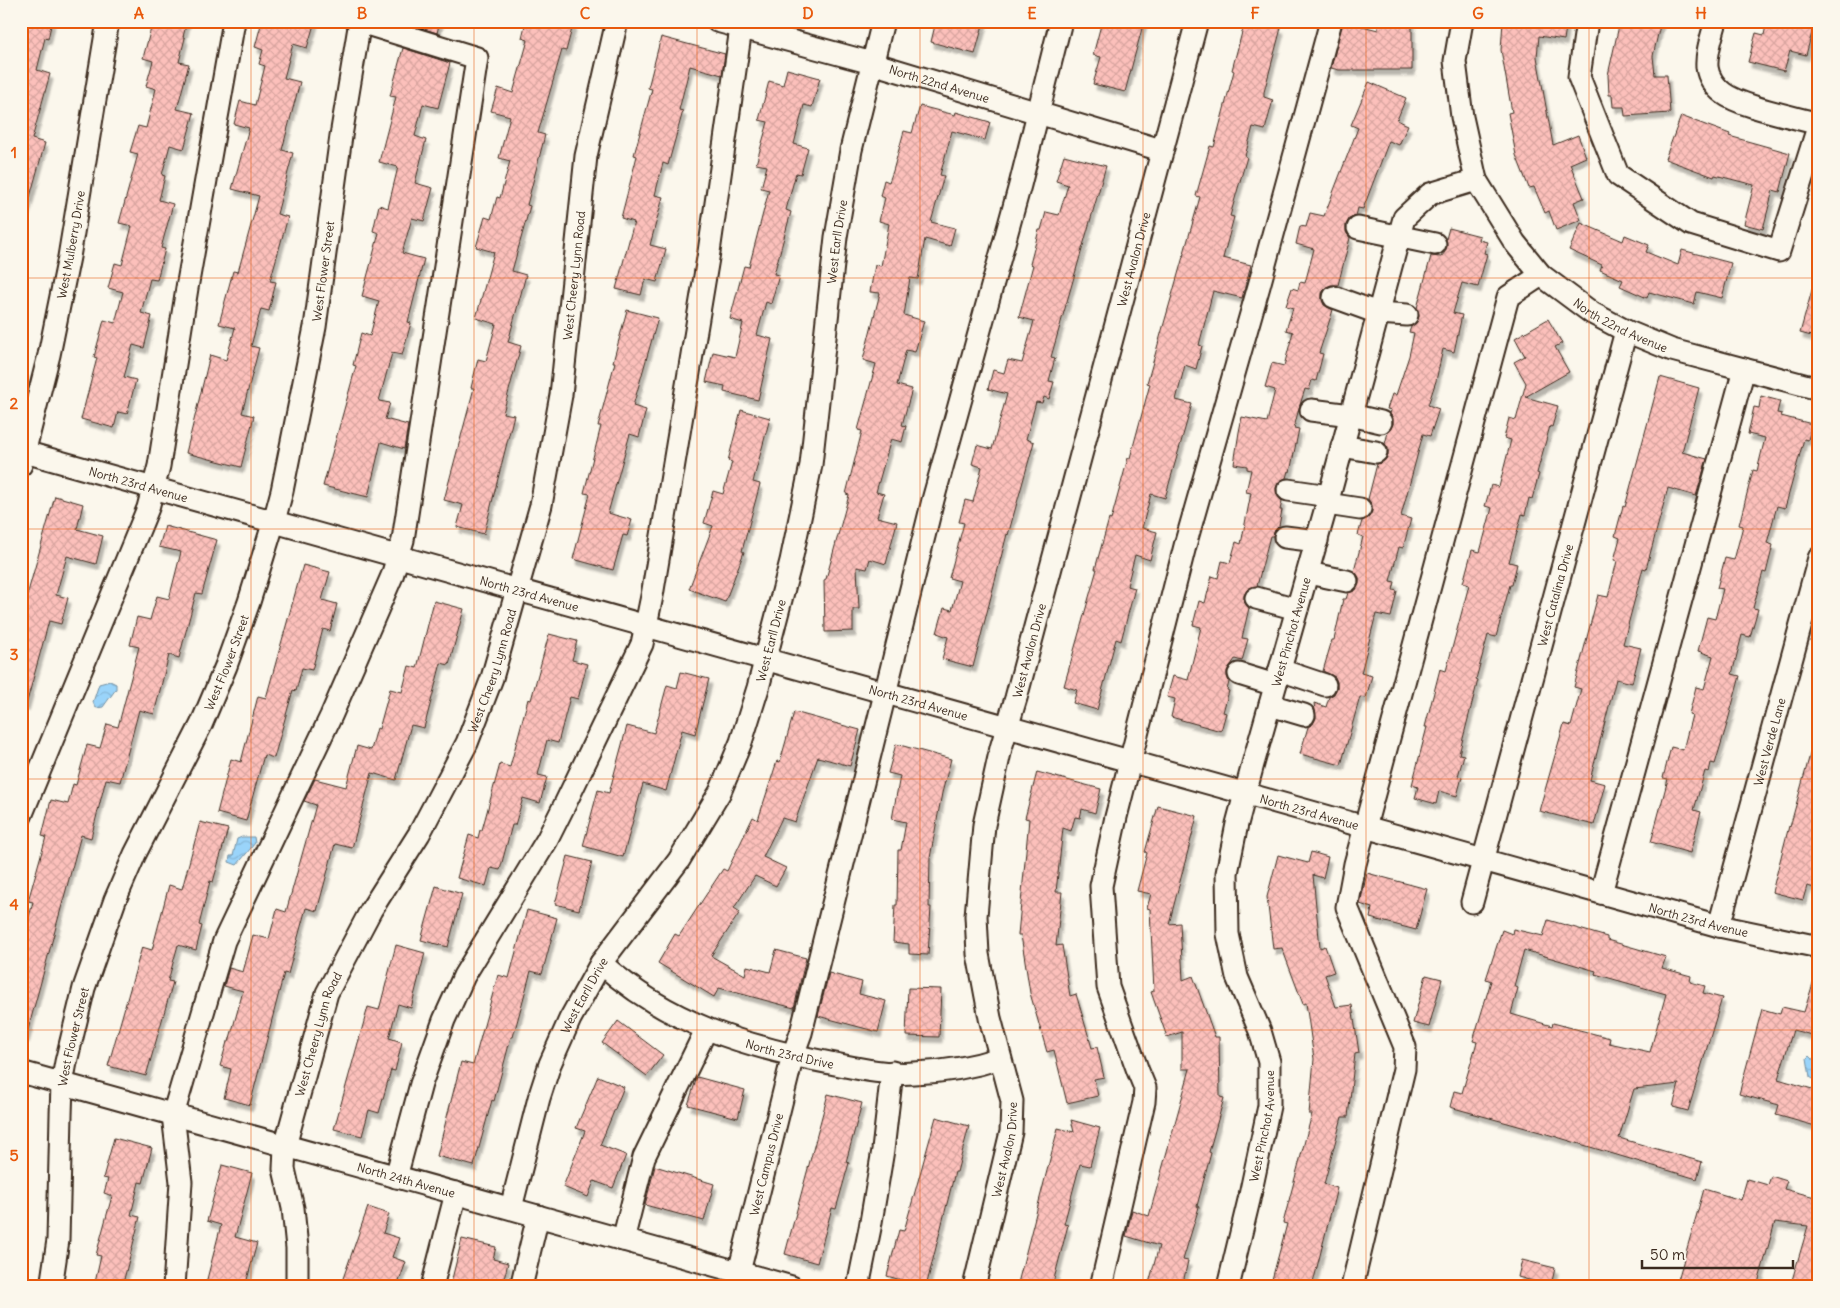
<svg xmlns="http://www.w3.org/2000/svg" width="1840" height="1308" font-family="Delius,sans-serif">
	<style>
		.water { fill: url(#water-waves); stroke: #7490a2 }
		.building { fill: url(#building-cross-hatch); stroke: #3b2a1e; fill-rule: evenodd; filter: url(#shadow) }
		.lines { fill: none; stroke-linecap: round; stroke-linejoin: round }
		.minor-casing { stroke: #3b2a1e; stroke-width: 25 }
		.minor { stroke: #fbf7ec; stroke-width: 21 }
		.grid { fill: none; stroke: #e8590c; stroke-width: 1; stroke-opacity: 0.55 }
		.labels { text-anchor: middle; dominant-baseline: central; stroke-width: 4.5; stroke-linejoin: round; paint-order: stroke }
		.street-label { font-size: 12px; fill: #3b2a1e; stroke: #fbf7ec }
		.neatline { fill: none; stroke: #e8590c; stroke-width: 2 }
		.grid-label { font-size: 16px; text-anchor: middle; font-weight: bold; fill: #e8590c }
	</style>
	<defs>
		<pattern id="water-waves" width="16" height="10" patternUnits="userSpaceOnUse" patternTransform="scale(1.25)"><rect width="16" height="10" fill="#9ad4fa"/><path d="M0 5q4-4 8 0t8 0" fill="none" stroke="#86b6d6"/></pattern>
		<pattern id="building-cross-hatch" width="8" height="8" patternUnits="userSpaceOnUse" patternTransform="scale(1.25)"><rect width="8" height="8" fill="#fcc0bb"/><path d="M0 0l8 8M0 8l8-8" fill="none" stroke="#d9a5a0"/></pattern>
		<filter id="shadow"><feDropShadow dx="3" dy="5.5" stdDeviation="1" flood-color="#0004"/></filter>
	</defs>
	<rect width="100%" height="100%" fill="#fbf7ec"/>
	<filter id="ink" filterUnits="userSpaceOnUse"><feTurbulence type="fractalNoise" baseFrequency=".02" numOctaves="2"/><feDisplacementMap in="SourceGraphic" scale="10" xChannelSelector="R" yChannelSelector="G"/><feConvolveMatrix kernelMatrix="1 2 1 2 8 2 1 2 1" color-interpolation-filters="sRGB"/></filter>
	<g filter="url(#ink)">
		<path class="water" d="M110 681 116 684V689L103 707 97 708 95 707 93 702 99 684Z
			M242 837H254L255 843 237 865 229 862 230 856H233L237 839Z
			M1809 1056 1812 1059 1819 1058V1077L1813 1079 1810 1077 1807 1058Z"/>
		<path class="building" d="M21 21H52L48 39 45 38 37 70 50 74 32 139 45 143 26 211 21 210Z
			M153 21H187L183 37 185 38 179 62 189 64 177 109 194 113 184 149 170 145 162 175 165 176 159 200 173 204 161 248 165 249 157 280 150 279 141 313 152 316 144 348 133 345 124 377 136 380 127 414 118 412 114 428 81 419 97 358 94 357 104 320 115 323 123 292 108 288 115 263 122 265 132 226 119 223 138 154 130 152 138 126 146 128 156 89 146 86 153 61 143 58Z
			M262 21H315L307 48 293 44 284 78 300 82 282 150 293 153 277 214 288 217 270 281 276 282 269 311 261 309 251 346 259 348 242 413 254 416 241 467 186 453 210 355 226 360 235 328 219 324 233 271 238 272 259 196 232 189 249 128 234 124 240 101 255 105 265 66 259 64 263 50 255 47Z
			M412 21H440L437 33 411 25Z
			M526 21H574L566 51 562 50 538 133 545 135 527 205 530 206 512 271 526 275 508 342 521 346 503 413 514 415 484 534 457 527 463 505 444 500 474 388H471L478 359 486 361 496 324 476 318 494 252 476 247 485 217 491 219 497 197 500 198 510 161 499 158 510 116 491 111 498 88 513 93 528 40 522 38Z
			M936 21H984L975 54 931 42Z
			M1102 21H1144L1125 92 1093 84 1101 57 1093 55Z
			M1245 21H1255L1281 28 1264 92V97L1273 100 1265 130 1253 127 1245 156 1247 157 1230 216 1234 217 1223 258 1251 265 1242 298 1213 291 1199 345 1202 346 1196 369 1185 365 1176 400 1192 404 1165 498 1151 494 1142 528 1157 532 1150 560 1135 555 1127 586 1135 588 1121 641 1116 639 1097 710 1073 703 1077 690 1064 686 1097 569H1095L1109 519 1111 520 1128 458H1130L1150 384 1147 383 1200 197 1196 196 1210 146 1214 147 1234 71 1232 70Z
			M1343 21 1378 30V21H1412V70H1339L1331 68Z
			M1503 21H1567L1564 40 1539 36 1537 57 1553 145 1578 135 1586 157 1570 164 1584 198 1574 202 1581 220 1556 230 1549 211 1545 213 1534 187 1529 188 1516 155 1508 113 1512 112 1501 50Z
			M1620 21H1661L1653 56 1655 75H1667L1670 113 1625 116 1624 107H1613L1612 95H1609L1608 75Z
			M1767 21H1815L1806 55 1790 51 1784 71 1748 62 1756 33 1764 35Z
			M661 37 725 54 722 75 690 66 679 110 683 111 668 165 663 163 655 195 663 197 650 245 666 249 657 282 645 279 641 295 616 289 634 222 621 218 637 156 634 155 652 89 648 88Z
			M403 48 450 63 438 108 423 104 415 136 426 140 415 183 433 188 424 221 412 218 402 253 424 259 408 322 411 323 402 355 392 353 379 401 390 403 385 419 408 425 404 449 381 442 368 497 323 486 356 366 353 365 361 333 370 336 379 301 362 296 379 233 373 231 379 205 388 208 398 167 379 162 396 97 390 96Z
			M787 69 820 78 812 107 804 105 794 144 808 148 801 174 796 173 786 210 791 212 774 274 779 275 771 304 766 302 757 335 772 339 758 400 724 392 725 386 706 382 713 352 735 357 743 323 730 319 744 266 749 267 769 190 761 188 767 166 756 164 768 122 759 120 769 81 783 85Z
			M1369 82 1406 98 1397 120 1408 125 1399 145 1389 141 1363 209 1358 208 1356 216 1349 219 1346 225V232L1350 238 1338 285H1331L1326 287 1322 293V300L1324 305 1333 310 1319 353 1323 354 1316 381 1312 380 1309 390 1305 389 1299 408 1294 428 1299 429 1290 472 1288 471 1286 478 1279 482 1276 488 1277 495 1282 501 1280 510H1282L1279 526 1275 530 1273 536H1270L1257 586 1248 589 1244 595V602L1249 608 1242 638 1248 639 1242 661 1235 659 1227 671V676L1229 682 1227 690 1229 691 1223 712 1226 713 1221 731 1171 717 1175 699 1167 697 1173 676 1188 680 1201 627 1193 625 1199 601 1205 603 1212 576 1218 578 1222 561 1230 563 1236 542 1241 544 1251 493 1246 492 1251 470 1247 469V466L1234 464 1239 432 1242 417 1267 422 1275 390 1265 387 1272 363 1284 366 1293 332 1286 330 1293 308 1286 306 1292 288 1298 290 1300 282 1305 283 1314 249 1296 244 1300 226 1306 227 1310 213 1324 216 1358 128 1351 125Z
			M920 106 955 115 956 112 990 122 985 140 952 131 940 175 944 176 931 222 955 228 950 246 925 239 918 279 910 278 904 315 924 321 915 352 906 350 897 385 912 389 902 425 906 426 902 442 891 439 876 492 884 494 877 517 897 522 886 564 870 559 867 569 857 567 859 609H853V631L825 632 824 580 826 579 849 495 846 494 862 431 858 430 876 364 863 360 880 293 870 292 875 265 881 266 889 224 879 221 885 198 880 196 884 180 889 182 893 171 904 131 912 133Z
			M1681 116 1730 134 1729 136 1790 153 1780 192 1773 190 1763 229 1744 224 1754 185 1715 175 1714 177 1665 159Z
			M1064 155 1106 166 1051 357 1055 358 1049 381 1054 382 1049 399 1044 397 1042 403 1036 402 1026 439 1034 442 1008 535 1007 534 973 667 942 659 948 637 937 633 944 608 952 610 960 581 949 578 964 523 959 522 965 500 973 502 982 467 972 464 977 445 992 449 1007 394 988 389 993 370 1004 373 1008 360 1022 363 1034 321 1019 317 1033 265 1030 264 1039 230H1041L1046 212 1059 215 1068 185 1056 181Z
			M1581 223 1623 241 1625 235 1649 245 1646 252 1678 265 1682 250 1731 263 1722 298 1697 292 1694 304 1649 292 1647 298 1620 286 1623 280 1600 270 1602 265 1569 250Z
			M1449 228 1480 236 1479 240 1487 242 1484 253 1487 254 1478 287 1462 283 1453 313 1462 315 1454 352 1443 349 1436 381 1428 405 1439 409 1430 436 1423 434 1401 516 1411 519 1403 548 1399 547 1390 581 1395 582 1393 590 1397 591 1391 617 1376 614 1361 673 1372 676 1366 698 1360 697 1341 765 1300 754 1308 727 1313 724 1316 718 1314 703 1326 707 1329 697 1334 694 1337 688V682L1335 677 1323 671 1332 640H1334L1343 599H1346L1348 593 1356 590 1359 584V577L1354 571 1363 537 1358 535 1362 521 1369 517 1372 511V505L1368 499 1377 464 1385 460 1388 455V448L1385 444 1388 432 1393 424V418L1390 414 1391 410 1387 409 1392 394 1396 395 1409 356 1414 333 1409 332 1411 327 1417 322 1419 316 1417 308 1431 256 1441 257 1445 252 1447 246 1446 239Z
			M1814 283 1819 284V338L1800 333Z
			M627 310 658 318 633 406 646 410 639 437 630 434 608 513 632 520 627 536 623 535 613 570 573 559 590 494 584 493 601 426H598L615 362H613Z
			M1548 319 1562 343 1555 347 1569 372 1525 397 1558 406 1552 427 1550 426 1537 473 1539 474 1532 499 1529 498 1525 515 1522 514 1509 562 1517 564 1512 585H1510L1496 637 1488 635 1476 679 1478 680 1459 754 1464 755 1458 776 1462 777 1457 796 1439 791 1436 804 1415 798 1418 787 1412 785 1427 727H1425L1440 669 1446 671 1469 585 1463 583 1472 550 1480 552 1492 508 1485 506 1491 485 1499 487 1511 440 1504 438 1509 418 1516 420 1526 383 1514 362 1525 356 1515 338Z
			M1660 377 1699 388 1682 452 1707 459 1696 496 1668 488 1646 569 1643 568 1623 644 1641 648 1632 683 1616 679 1590 780 1605 784 1594 825 1539 811 1564 724 1571 726 1581 689 1574 687 1598 595 1608 597 1617 561 1614 560 1620 538 1615 536 1623 506 1625 507Z
			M1761 396 1780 401 1777 413 1782 414 1781 416 1812 424 1808 440 1804 439 1785 508 1777 506 1767 543 1773 545 1766 573 1763 572 1753 608 1758 609 1750 637 1742 635 1732 674 1740 676 1727 724 1715 764 1711 763 1709 772 1705 771 1694 810 1701 812 1690 853 1651 842 1668 779 1663 778 1671 747 1683 750 1692 715 1689 714 1696 687 1704 689 1713 656 1698 651 1707 617 1715 619 1723 589 1717 588 1725 558 1734 560 1743 526 1739 525 1753 470 1757 471 1765 438 1748 434 1754 407 1759 408Z
			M741 410 770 418 753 482 760 484 742 551 744 552 725 602 689 589 713 526 704 523 713 491 723 494 732 462 728 461Z
			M55 496 83 504 77 529 103 536 96 564 67 556 56 595 68 598 61 624 49 621 26 705 21 704V617Z
			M165 526 217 540 202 594 196 593 179 658 169 655 154 714 139 710 120 782 106 779 91 838 81 835 26 1037H21V931L25 932 33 902 28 901 46 837 42 836 51 800 68 804 73 784 76 785 87 745 100 748 107 724 118 727 139 647 130 645 137 617 150 620 157 596 169 599 181 552 159 547Z
			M303 565 330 572 322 600 337 604 330 631 323 629 312 670 302 668 296 691 293 690 274 758 264 755 246 821 217 813 231 759 241 762 258 696 266 698Z
			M434 601 464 609 449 665 441 663 424 728 411 725 396 780 372 773 352 848 335 844 317 911 306 908 288 974 284 973 250 1105 224 1098 231 1069 220 1066 227 1042H229L243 991 224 986 229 968 243 972 253 935 269 939 277 909 286 912 316 805 304 801 315 779 346 787 357 746 371 750 377 728 379 729 390 689 402 692 409 666 417 668Z
			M549 634 577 641 572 660 587 664 578 699 570 697 558 743 547 740 538 775 547 777 540 803 523 798 515 825H512L500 870 491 868 486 886 457 878 469 835 478 838 480 830H482L500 764 510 767 528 699 531 700Z
			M681 672 709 679 695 734 682 730 666 791 643 784 623 857 583 846 598 790 609 793 627 726 654 733 667 685 677 688Z
			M794 712 860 730 850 766 818 757 795 822 782 818 763 857 786 868 776 886 755 876 734 908 740 912 711 956 745 975 747 966 770 972 776 950 806 958 794 1008 719 988 714 997 658 963 675 934 679 936 723 869 727 871 753 817 758 820 777 761 780 762Z
			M1814 740 1819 741V889L1807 886 1803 900 1772 892 1789 826 1790 827Z
			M896 744 951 759 942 793 930 858 929 907H931L928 955 909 954V944L893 942 895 905H897L898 850H901L906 822 892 819 900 776 888 773Z
			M1037 772 1101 789 1095 813 1082 809 1080 818 1075 817 1071 831 1063 828 1056 892H1062L1056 946 1062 945 1070 996 1076 994 1092 1048 1097 1047 1104 1077 1094 1079 1098 1096 1067 1103 1054 1050 1047 1052 1030 993 1021 935H1018L1029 819 1025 818Z
			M1158 806 1197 816 1169 924 1180 923 1183 980 1193 976 1215 1037H1219L1220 1097 1224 1098 1209 1152 1211 1153 1197 1206 1199 1207 1183 1260 1188 1261 1182 1287H1148L1159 1246 1126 1236 1132 1210 1149 1216 1190 1069H1182V1032L1167 1037 1151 992 1154 991 1150 909 1147 908 1151 894 1137 891 1147 853 1145 852Z
			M200 822 228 829 213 882 210 881 199 925 202 926 196 950 178 945 168 981 173 982 146 1076 108 1066 142 947 152 950 169 885 182 889Z
			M1311 852 1328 857 1323 878 1313 875 1320 948 1325 946 1334 972 1325 975 1336 1007 1352 1005 1359 1053 1355 1054 1348 1117H1342L1324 1184 1337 1188 1312 1287H1270L1287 1224 1283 1223 1312 1114H1309L1314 1059 1306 1003 1303 1004 1282 948 1273 949 1267 897 1278 855 1308 863Z
			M568 856 592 862 579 910 555 904Z
			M1367 873 1427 889 1416 930 1370 918 1372 908 1360 904Z
			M436 886 462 894 448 947 421 940Z
			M527 910 557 918 542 974 531 971 513 1037H511L494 1101 492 1100 474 1166 437 1156 461 1062 473 1065 498 975 509 978Z
			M1548 920 1607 937V940L1666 957 1662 968 1691 976 1690 982 1705 986 1703 993 1722 998 1688 1111 1673 1107 1679 1084 1634 1089 1619 1138 1702 1162 1697 1179 1540 1132 1450 1107 1454 1091 1462 1093 1477 1042 1473 1041 1491 981 1486 979 1502 930 1512 934 1513 929 1543 936ZM1524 950 1596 971 1595 974 1666 994 1650 1052 1609 1043 1610 1038 1553 1023 1552 1026 1511 1014 1518 988 1514 986Z
			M396 945 425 953 411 1008 398 1004 389 1038 402 1042 395 1071 391 1070 379 1113 369 1110 362 1136 334 1129 368 1007 379 1010Z
			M829 973 862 982 859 994 886 1001 878 1032 818 1016Z
			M1426 975 1442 979 1429 1027 1413 1023Z
			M1815 977 1819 978V1037L1793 1030 1778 1079 1819 1091V1127L1776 1115 1779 1105 1739 1094 1762 1009 1780 1014 1782 1007 1804 1012Z
			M908 988 941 989 939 1037 906 1036Z
			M618 1021 663 1055 647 1076 602 1043Z
			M598 1076 624 1087 600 1145 626 1155 613 1188 594 1181 588 1197 563 1187 585 1131 576 1128Z
			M697 1077 745 1090 738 1118 688 1105Z
			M828 1094 862 1103 846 1162 849 1163 836 1209 832 1208 817 1263 785 1254Z
			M936 1117 969 1126 957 1172H955L926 1287 887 1276 899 1230 904 1231Z
			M1071 1120 1100 1128 1090 1166 1080 1164 1064 1224 1068 1225 1052 1287H1017L1058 1128 1074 1132Z
			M114 1138 152 1148 143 1183 139 1182 131 1215 140 1217 122 1287H94L101 1256 96 1255 112 1196 104 1193 108 1179 103 1178Z
			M222 1165 252 1173 235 1237 257 1243 245 1287H205L221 1225 207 1221Z
			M655 1166 714 1184 704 1221 645 1205Z
			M1771 1176 1787 1181 1784 1189 1819 1198V1287H1790L1808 1226 1775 1222 1757 1287H1676L1704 1189 1741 1200 1747 1179 1768 1185Z
			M368 1207 389 1214 383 1233 399 1238 392 1257 406 1262 397 1287H340Z
			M462 1239 496 1247 493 1259 508 1263 502 1287H450Z
			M1522 1260 1555 1268 1551 1286 1518 1277Z"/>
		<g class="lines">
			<g class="minor-casing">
				<g id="minor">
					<path id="s1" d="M717 21 872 63 1161 150"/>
					<path d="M1587 21 1579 77 1618 175 1691 224 1779 251 1819 124"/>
					<path d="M1716 21C1712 36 1706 52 1707 67 1708 77 1715 87 1723 93 1741 107 1795 117 1819 124"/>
					<path id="s2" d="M1476 180 1515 243 1541 275 1592 313 1626 331 1672 350 1819 389"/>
					<path d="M1358 228 1435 244"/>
					<path d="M1334 297 1378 313 1407 315"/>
					<path d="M1311 410 1351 415 1381 422"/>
					<path d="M1342 446 1376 452"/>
					<path id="s3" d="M21 451 1601 893 1719 926 1819 947"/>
					<path id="s4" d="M21 465 49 355 69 257 108 21"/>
					<path d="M1288 490 1329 496"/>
					<path d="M1327 504 1360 509"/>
					<path d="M1285 537 1317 541"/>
					<path d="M1308 573 1347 581"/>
					<path d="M1256 598 1297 609"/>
					<path d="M1280 670 1325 685"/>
					<path d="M1239 674 1275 685"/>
					<path d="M1270 705 1304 715"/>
					<path d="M21 816 148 508 159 466 187 288 234 21"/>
					<path d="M1601 893 1744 369"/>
					<path id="s5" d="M1472 902 1626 331"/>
					<path id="s6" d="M1719 926 1819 558"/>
					<path id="s7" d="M601 963C668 1024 747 1047 835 1064 860 1069 888 1075 914 1073 942 1072 973 1067 1000 1058"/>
					<path id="s8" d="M21 1072 792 1287"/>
					<path d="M396 1177 421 1084 444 1020 464 976 547 840 565 804 642 644 652 596 709 252 741 28"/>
					<path id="s9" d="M511 1208 539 1098 550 1064 570 1019 601 963 679 860 720 792 741 742 758 688 791 561 811 465 836 237 851 150 883 21"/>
					<path d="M623 1240 644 1157 706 1030"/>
					<path id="s10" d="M739 1272 793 1055 801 1033 933 500 1020 185 1061 21"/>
					<path id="s11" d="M51 1287 58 1240 61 1115 62 1084 66 1062 84 988 115 900 135 854 201 725 226 666 249 602 274 521 282 491 315 327 341 136 360 21"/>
					<path d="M174 1287 181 1182 173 1115 224 941 331 716 392 576 403 540 477 58 357 21"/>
					<path id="s12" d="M297 1287V1248L293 1208 284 1169 285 1146 327 993 371 910 419 834 467 743 492 678 541 505 561 395 586 156 617 21"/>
					<path d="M432 1287 456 1193"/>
					<path d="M521 1287 538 1216"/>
					<path d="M858 1287 870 1228 883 1150 892 1072"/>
					<path id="s13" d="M974 1287 1011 1132 1012 1101 990 1018 978 954 976 916 984 825 1001 748 1016 698 1197 21"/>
					<path d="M1101 1287 1144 1102 1145 1088 1138 1071 1108 987 1101 886 1116 817 1186 542 1259 286 1331 21"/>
					<path id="s14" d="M1228 1287 1249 1200 1269 1106V1062L1260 1031 1237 977 1228 934 1227 873 1237 824 1253 764 1327 504 1404 218 1430 194 1476 180 1462 117 1455 61 1462 21"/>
					<path d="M1352 1287 1404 1069 1405 1047 1347 907 1355 864 1508 297 1541 275"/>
				</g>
			</g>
			<use href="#minor" class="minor"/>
		</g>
	</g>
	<path class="grid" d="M251 21V1287M474 21V1287M697 21V1287M920 21V1287M1143 21V1287M1366 21V1287M1589 21V1287M21 278H1819M21 529H1819M21 779H1819M21 1030H1819"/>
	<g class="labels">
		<g class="street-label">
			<text stroke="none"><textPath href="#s1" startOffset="231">North 22nd Avenue</textPath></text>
			<text stroke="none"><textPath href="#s9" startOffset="1036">West Earll Drive</textPath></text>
			<text stroke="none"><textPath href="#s4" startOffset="226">West Mulberry Drive</textPath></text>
			<text stroke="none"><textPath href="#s13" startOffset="1056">West Avalon Drive</textPath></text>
			<text stroke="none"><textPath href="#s11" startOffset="1062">West Flower Street</textPath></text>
			<text stroke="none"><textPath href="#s12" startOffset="1069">West Cheery Lynn Road</textPath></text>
			<text stroke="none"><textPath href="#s2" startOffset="210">North 22nd Avenue</textPath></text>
			<text stroke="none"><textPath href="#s3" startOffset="122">North 23rd Avenue</textPath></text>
			<text stroke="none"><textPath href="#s3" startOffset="528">North 23rd Avenue</textPath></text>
			<text stroke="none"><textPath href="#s5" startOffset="318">West Catalina Drive</textPath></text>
			<text stroke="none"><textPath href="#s14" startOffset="675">West Pinchot Avenue</textPath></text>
			<text stroke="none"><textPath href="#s9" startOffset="631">West Earll Drive</textPath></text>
			<text stroke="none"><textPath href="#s13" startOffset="651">West Avalon Drive</textPath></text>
			<text stroke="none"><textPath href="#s11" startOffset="658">West Flower Street</textPath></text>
			<text stroke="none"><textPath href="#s12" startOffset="664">West Cheery Lynn Road</textPath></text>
			<text stroke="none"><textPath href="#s3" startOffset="932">North 23rd Avenue</textPath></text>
			<text stroke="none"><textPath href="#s6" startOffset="191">West Verde Lane</textPath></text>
			<text stroke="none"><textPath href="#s3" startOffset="1338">North 23rd Avenue</textPath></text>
			<text stroke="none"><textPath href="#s3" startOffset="1742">North 23rd Avenue</textPath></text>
			<text stroke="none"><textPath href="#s9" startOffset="226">West Earll Drive</textPath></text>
			<text stroke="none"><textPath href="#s12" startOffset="259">West Cheery Lynn Road</textPath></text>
			<text stroke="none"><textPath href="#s11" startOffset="252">West Flower Street</textPath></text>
			<text stroke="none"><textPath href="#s7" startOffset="212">North 23rd Drive</textPath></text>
			<text stroke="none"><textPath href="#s14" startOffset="165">West Pinchot Avenue</textPath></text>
			<text stroke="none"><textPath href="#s13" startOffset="141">West Avalon Drive</textPath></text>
			<text stroke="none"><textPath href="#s10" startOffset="111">West Campus Drive</textPath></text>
			<text stroke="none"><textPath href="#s8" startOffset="400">North 24th Avenue</textPath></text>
		</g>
	</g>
	<rect width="1840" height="1308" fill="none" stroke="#fbf7ec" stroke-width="55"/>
	<path d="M1642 1260v8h151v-8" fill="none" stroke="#3b2a1e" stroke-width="2.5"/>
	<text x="1650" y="1260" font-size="15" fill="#3b2a1e" stroke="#fbf7ec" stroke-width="4" paint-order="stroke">50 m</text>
	<rect x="28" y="28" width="1784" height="1252" class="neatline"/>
	<g class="grid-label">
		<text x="139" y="19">A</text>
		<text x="362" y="19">B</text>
		<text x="585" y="19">C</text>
		<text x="808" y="19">D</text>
		<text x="1032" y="19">E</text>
		<text x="1255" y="19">F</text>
		<text x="1478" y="19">G</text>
		<text x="1701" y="19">H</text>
		<text x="14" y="158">1</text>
		<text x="14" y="409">2</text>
		<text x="14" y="660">3</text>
		<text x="14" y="910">4</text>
		<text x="14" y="1161">5</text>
	</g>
</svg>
